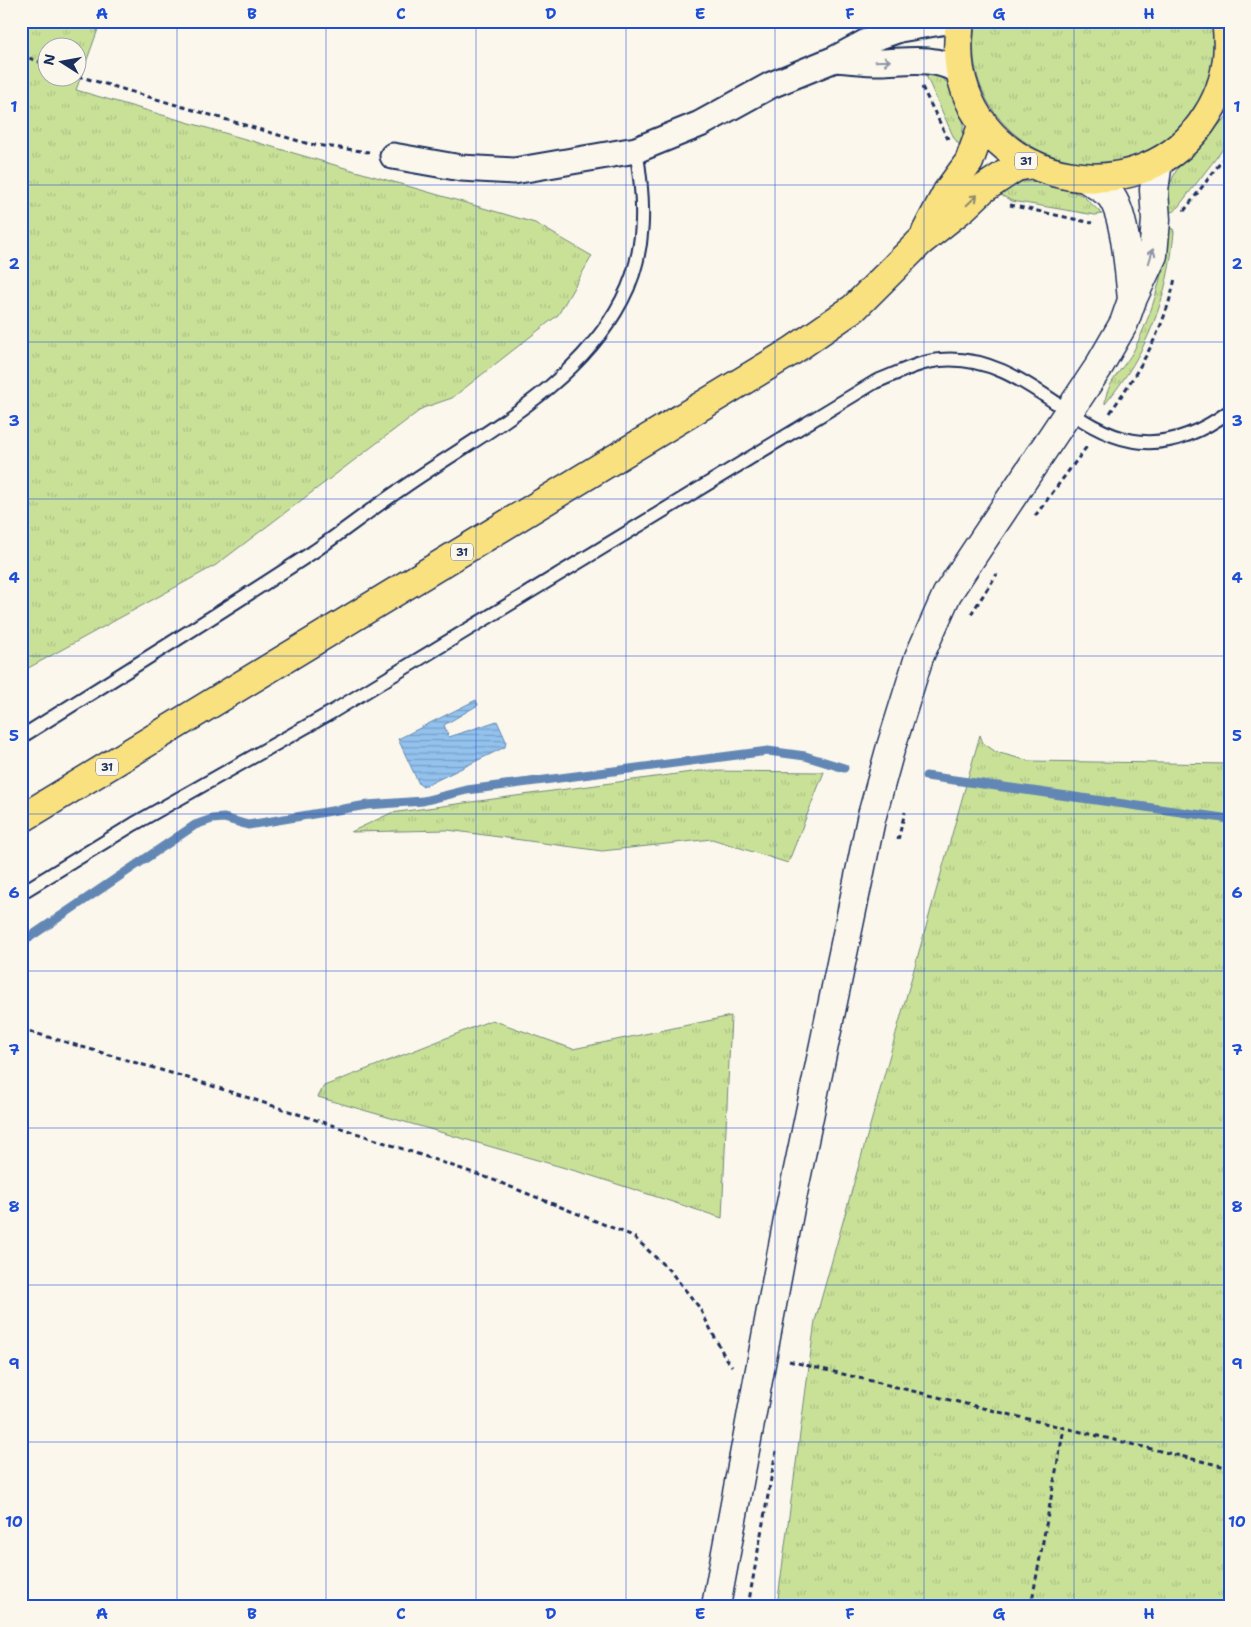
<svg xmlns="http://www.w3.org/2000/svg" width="1251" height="1627" font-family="'Shantell Sans',sans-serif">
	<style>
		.grass { fill: url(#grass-tufts); stroke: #72887a; fill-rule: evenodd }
		.water { fill: url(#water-rules); stroke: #6387b4 }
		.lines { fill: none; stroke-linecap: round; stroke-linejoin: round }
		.stream { stroke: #6387b4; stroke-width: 9 }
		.lane-casing { stroke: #1b2f5e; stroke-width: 16 }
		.street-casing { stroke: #1b2f5e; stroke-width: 29 }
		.secondary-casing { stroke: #1b2f5e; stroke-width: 31 }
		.primary-casing { stroke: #1b2f5e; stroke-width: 31 }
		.path { stroke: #1b2f5e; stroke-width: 3; stroke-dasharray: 5 4; stroke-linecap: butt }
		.lane { stroke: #fbf7ec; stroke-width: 12 }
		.street { stroke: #fbf7ec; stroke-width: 25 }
		.secondary { stroke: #fbf7ec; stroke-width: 28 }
		.primary { stroke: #fae180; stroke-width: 28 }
		.oneway { stroke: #8b93a5 }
		.oneway2 { stroke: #8a886f }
		.grid { fill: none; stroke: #1d4ed8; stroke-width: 1; stroke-opacity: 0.55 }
		.labels { text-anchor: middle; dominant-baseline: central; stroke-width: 4; stroke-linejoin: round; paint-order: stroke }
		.shield { fill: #fbf7ec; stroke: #5e6b89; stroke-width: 1 }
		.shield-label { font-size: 11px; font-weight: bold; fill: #1b2f5e }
		.neatline { fill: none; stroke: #1d4ed8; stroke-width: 2 }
		.grid-label { font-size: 16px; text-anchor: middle; font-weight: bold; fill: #1d4ed8 }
	</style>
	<defs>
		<pattern id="grass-tufts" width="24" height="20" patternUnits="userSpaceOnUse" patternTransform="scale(1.25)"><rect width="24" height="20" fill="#c9e197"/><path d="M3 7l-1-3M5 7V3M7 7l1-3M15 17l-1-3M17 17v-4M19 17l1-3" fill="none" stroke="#acc185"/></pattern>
		<pattern id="water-rules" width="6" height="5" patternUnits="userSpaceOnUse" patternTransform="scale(1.25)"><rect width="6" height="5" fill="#93c2ee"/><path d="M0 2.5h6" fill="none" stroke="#779ec4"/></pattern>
	</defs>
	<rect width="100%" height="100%" fill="#fbf7ec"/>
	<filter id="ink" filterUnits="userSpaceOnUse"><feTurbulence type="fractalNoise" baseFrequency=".02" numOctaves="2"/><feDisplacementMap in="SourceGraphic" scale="10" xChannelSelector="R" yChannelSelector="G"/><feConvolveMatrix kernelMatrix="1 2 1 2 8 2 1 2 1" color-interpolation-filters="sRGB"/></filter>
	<g filter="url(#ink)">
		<path class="grass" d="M21 21H101L76 90 535 223 592 256 558 315 452 398 423 408 216 565 21 672ZM48 48H78V78H48Z
			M976 21H1214C1215 32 1217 45 1216 56 1214 76 1205 95 1194 112 1122 219 951 149 976 21Z
			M924 71C963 82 967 112 961 147L954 138Z
			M1230 113V140L1178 207 1175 211 1166 213 1168 188 1177 169Z
			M1043 181 1082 195 1102 214 1095 215 1012 201 995 192 1016 182Z
			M1166 227 1173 229 1174 232C1168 298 1148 352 1105 404 1105 384 1125 367 1134 350 1153 311 1166 270 1166 227Z
			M980 735 983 743 996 752 1029 761 1230 764V1606H777L815 1321Z
			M699 771 824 772 788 863 712 839 602 851 448 830 351 832 391 813Z
			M731 1016 722 1218 586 1174 318 1097 324 1086 492 1020 573 1049Z"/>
		<path class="water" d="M476 700 478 705 444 725 449 737 497 721 506 741 505 747 423 787 419 784 398 739Z"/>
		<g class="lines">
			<path class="stream" d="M926 776 1230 819
				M21 943 195 825 212 819 224 818 248 825 367 805 423 801 467 790 768 751 805 756 844 768"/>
			<g class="lane-casing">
				<path id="lane" d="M21 737C120 675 219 614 316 550 346 529 374 507 404 487 482 433 577 387 622 300 647 253 645 201 636 150
					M21 893 134 824 332 712 875 382C896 374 918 362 940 360 1054 350 1099 507 1230 411"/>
			</g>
			<g class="street-casing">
				<path id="street" d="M835 59C850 60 866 62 881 62 910 61 933 56 960 71
					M393 156 461 168 514 171 636 150 700 124 771 85 835 59 874 38 900 29 947 21"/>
			</g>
			<g class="secondary-casing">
				<path id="secondary" d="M1087 179C1094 184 1104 189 1110 195 1126 214 1129 274 1132 299
					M716 1606 790 1208 871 819 890 750 919 657 947 594 1098 368 1124 323 1132 300 1153 255 1156 220 1154 190 1158 162"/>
			</g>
			<g class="primary-casing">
				<path id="primary" d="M960 21C958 38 957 54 960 70 982 189 1144 217 1207 115 1225 87 1231 54 1226 21
					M926 232 947 192 969 162 983 123
					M21 819 792 351 854 308 920 242 964 207 983 189 1016 167 1033 164"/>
			</g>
			<path class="path" d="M21 55 48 65
				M78 76 309 144 369 152
				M922 87 948 139
				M1010 205 1092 223
				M1184 211 1230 150
				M1110 413C1140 368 1164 332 1175 278
				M1035 516 1088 445
				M971 614 997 574
				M898 840 905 812
				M21 1029 188 1078 362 1135 491 1179 633 1236 670 1271 699 1307 726 1359 732 1366
				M789 1361 1230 1468
				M748 1606 776 1451
				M1031 1606 1064 1428"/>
			<use href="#lane" class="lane"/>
			<use href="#street" class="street"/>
			<use href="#secondary" class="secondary"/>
			<use href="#primary" class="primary"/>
		</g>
		<defs><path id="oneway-shaft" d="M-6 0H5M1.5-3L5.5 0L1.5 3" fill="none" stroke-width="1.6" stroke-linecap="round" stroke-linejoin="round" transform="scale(1.25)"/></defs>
		<g class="oneway">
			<use href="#oneway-shaft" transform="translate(883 61) rotate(-2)"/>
			<use href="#oneway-shaft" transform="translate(1151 256) rotate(-73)"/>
		</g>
		<use class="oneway2" href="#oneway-shaft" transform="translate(972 200) rotate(-44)"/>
	</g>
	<path class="grid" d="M177 21V1606M326 21V1606M476 21V1606M626 21V1606M775 21V1606M924 21V1606M1074 21V1606M21 185H1230M21 342H1230M21 499H1230M21 656H1230M21 814H1230M21 971H1230M21 1128H1230M21 1285H1230M21 1442H1230"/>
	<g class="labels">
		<g class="shield">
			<rect x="1015" y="152.5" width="22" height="17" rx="4"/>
			<rect x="451" y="543.5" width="22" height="17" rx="4"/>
			<rect x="96" y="758.5" width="22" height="17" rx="4"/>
		</g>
		<g class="shield-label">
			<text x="1026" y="161">31</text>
			<text x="462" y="552">31</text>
			<text x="107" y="767">31</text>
		</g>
	</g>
	<rect width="1251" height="1627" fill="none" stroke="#fbf7ec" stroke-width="55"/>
	<g transform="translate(62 62) rotate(281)"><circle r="24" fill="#fbf7ec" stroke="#a1a7b3"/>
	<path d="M0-4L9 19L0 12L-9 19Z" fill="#1b2f5e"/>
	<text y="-8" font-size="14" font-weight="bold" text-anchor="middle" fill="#1b2f5e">N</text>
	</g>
	<rect x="28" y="28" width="1196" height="1572" class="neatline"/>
	<g class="grid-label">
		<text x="102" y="19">A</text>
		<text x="252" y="19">B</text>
		<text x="401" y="19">C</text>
		<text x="551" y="19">D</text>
		<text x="700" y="19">E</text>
		<text x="850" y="19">F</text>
		<text x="999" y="19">G</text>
		<text x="1149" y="19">H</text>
		<text x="14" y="112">1</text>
		<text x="1237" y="112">1</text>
		<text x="14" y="269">2</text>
		<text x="1237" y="269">2</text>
		<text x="14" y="426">3</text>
		<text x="1237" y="426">3</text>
		<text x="14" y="583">4</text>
		<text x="1237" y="583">4</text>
		<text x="14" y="741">5</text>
		<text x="1237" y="741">5</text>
		<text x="14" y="898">6</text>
		<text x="1237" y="898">6</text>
		<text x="14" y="1055">7</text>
		<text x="1237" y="1055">7</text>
		<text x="14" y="1212">8</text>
		<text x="1237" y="1212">8</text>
		<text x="14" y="1369">9</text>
		<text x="1237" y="1369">9</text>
		<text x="14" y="1527">10</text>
		<text x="1237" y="1527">10</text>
		<text x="102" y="1619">A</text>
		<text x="252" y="1619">B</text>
		<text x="401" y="1619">C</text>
		<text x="551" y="1619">D</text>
		<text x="700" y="1619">E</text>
		<text x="850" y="1619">F</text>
		<text x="999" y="1619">G</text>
		<text x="1149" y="1619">H</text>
	</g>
</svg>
